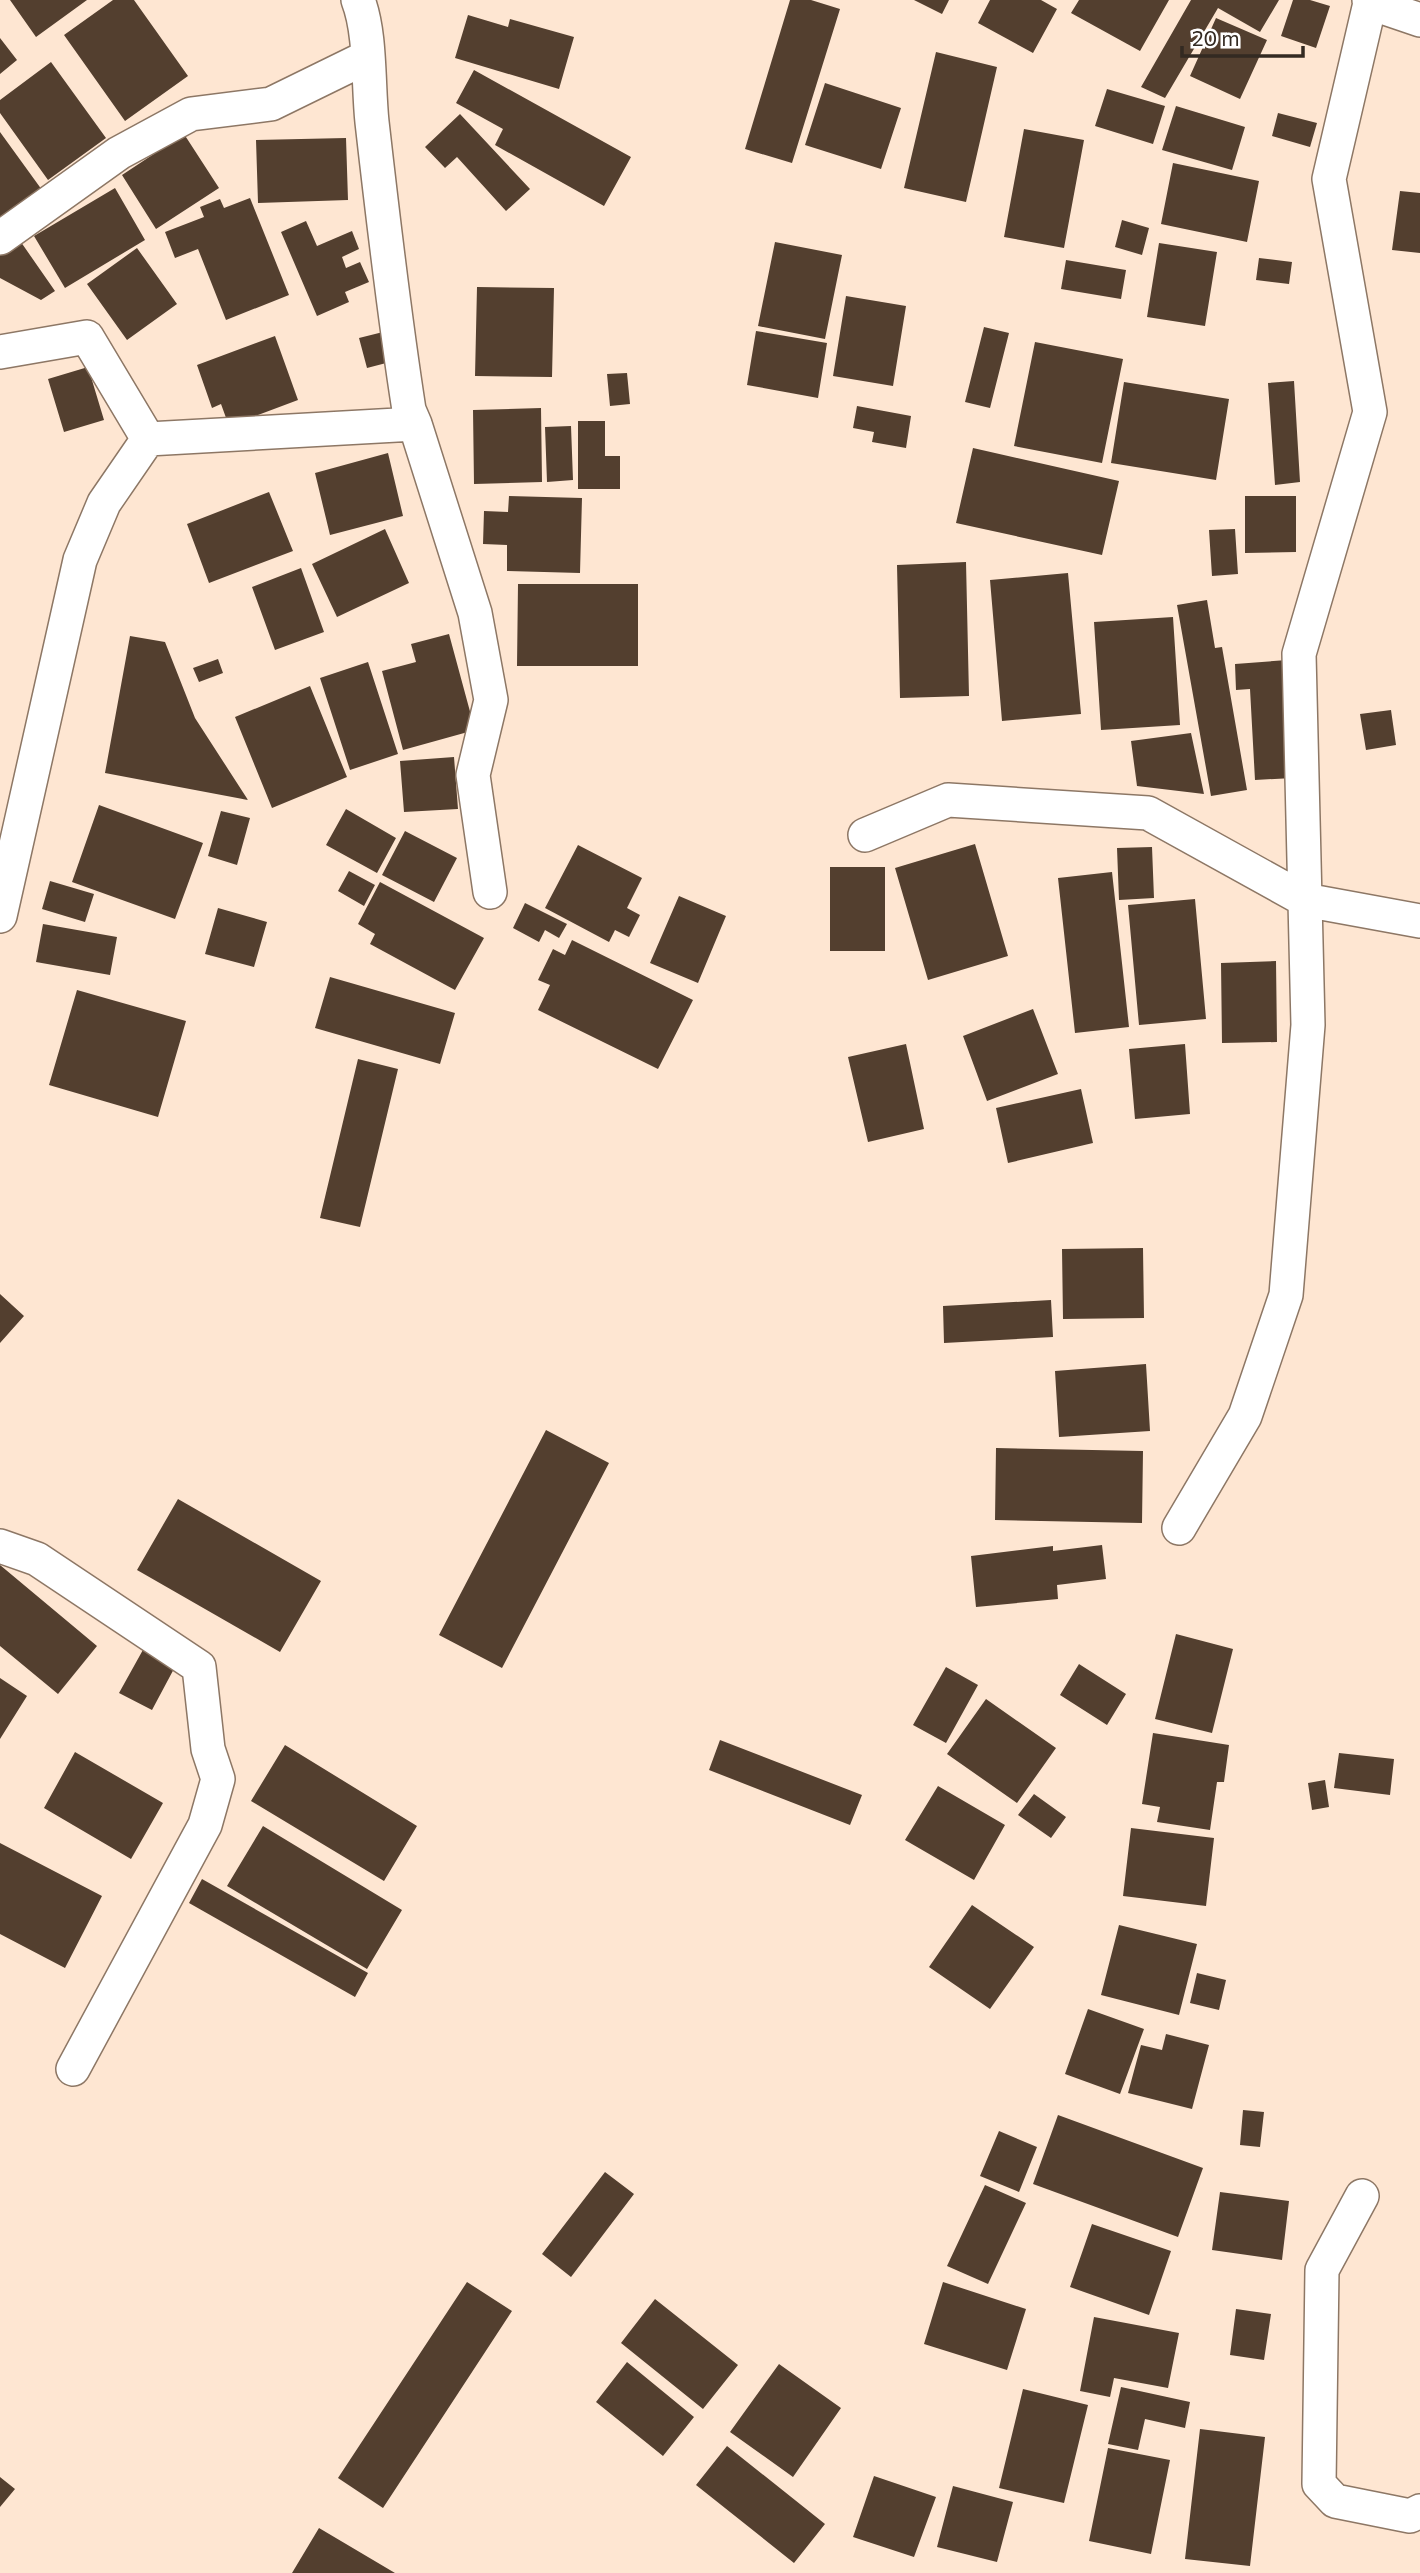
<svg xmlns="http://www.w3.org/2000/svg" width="1420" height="2573" font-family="Commissioner,sans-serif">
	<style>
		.building { fill: #533f2f }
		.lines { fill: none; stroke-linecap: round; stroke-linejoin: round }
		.street-casing { stroke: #8d7765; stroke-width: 36 }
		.street { stroke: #fff; stroke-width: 33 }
	</style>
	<rect width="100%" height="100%" fill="#fee6d2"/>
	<path class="building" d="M10 0H87L36 37Z
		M113 0H134L188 76 125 121 64 35Z
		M790 0H811L840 9 792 163 745 149Z
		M914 0H949L942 14Z
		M990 0H1041L1057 9 1033 53 978 23Z
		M1079 0H1169L1140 51 1071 13Z
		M1191 0H1279L1260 32 1218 8 1165 98 1141 87Z
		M1293 0H1310L1330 6 1316 48 1281 36Z
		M468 15 508 27 510 19 574 37 559 89 455 58Z
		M1216 18 1267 40 1240 99 1190 76Z
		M0 38 17 60 0 74Z
		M936 52 997 67 966 202 904 188Z
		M51 62 106 138 48 180 0 113V100Z
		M474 70 631 157 604 206 495 145 503 129 456 103Z
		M825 83 901 108 881 169 805 145Z
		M1107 89 1165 106 1153 144 1095 126Z
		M1176 106 1245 127 1232 170 1162 150Z
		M1278 113 1317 123 1310 147 1272 136Z
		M460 114 530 189 506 211 457 157 445 168 425 147Z
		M1024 129 1084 140 1064 248 1004 237Z
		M0 132 42 190 0 221Z
		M184 134 219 188 156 229 122 175Z
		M346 138 348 200 258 203 256 140Z
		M1173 163 1259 181 1247 242 1161 224Z
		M115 188 145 240 65 288 34 236Z
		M1400 191 1420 193V253L1392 250Z
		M250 198 289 295 226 320 198 249 175 258 165 232 204 217 200 207 220 199 224 208Z
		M1122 220 1149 228 1142 255 1115 247Z
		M306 221 317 246 352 231 359 249 342 257 346 268 360 262 369 282 345 292 349 302 317 316 281 232Z
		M16 235 55 291 41 300 0 278V247Z
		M775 242 842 255 825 339 758 326Z
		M1159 243 1217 252 1205 326 1147 317Z
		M137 248 177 304 127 340 87 284Z
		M1259 258 1292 262 1289 284 1256 280Z
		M1066 260 1126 270 1121 299 1061 289Z
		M477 287 554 288 552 377 475 376Z
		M846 296 906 306 893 386 833 376Z
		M984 327 1009 333 990 408 965 402Z
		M756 331 827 343 818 398 747 385Z
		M383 332 390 362 367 368 359 338Z
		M275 336 298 400 229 426 221 404 212 408 197 365Z
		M1035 342 1123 359 1102 463 1014 446Z
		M88 367 104 420 64 432 48 379Z
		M627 373 630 404 610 406 607 374Z
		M1294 381 1300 482 1275 485 1268 383Z
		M1124 382 1229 399 1216 480 1111 463Z
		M857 406 911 416 906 448 872 442 874 432 853 428Z
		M541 408 542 482 474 484 473 410Z
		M578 421H605V456H620V489H578Z
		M571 426 573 480 547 482 545 427Z
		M973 448 1119 481 1102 555 956 523Z
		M388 453 403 516 330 535 315 473Z
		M269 492 293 551 209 583 187 524Z
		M509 496 582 498 580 573 507 571V545L483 544 484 511 508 512Z
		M1245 496H1296V552L1245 553Z
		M385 529 409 583 337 617 312 564Z
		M1235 529 1238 574 1212 576 1209 530Z
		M966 562 969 696 900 698 897 565Z
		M301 568 324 632 275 650 252 587Z
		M1068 573 1081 714 1002 721 990 580Z
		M518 584H638V666H517Z
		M1207 600 1215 648 1222 647 1247 790 1211 796 1177 605Z
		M1173 617 1180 725 1101 730 1094 622Z
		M449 634 475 730 403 750 382 671 416 662 411 644Z
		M130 636 165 642 195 718 248 800 105 773Z
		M218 659 223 673 199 682 193 668Z
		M1287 660 1293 778 1255 780 1250 689 1236 690 1235 664Z
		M368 662 398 754 350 770 320 678Z
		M310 686 347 777 272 808 235 717Z
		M1391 710 1396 745 1366 750 1360 714Z
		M1191 733 1204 794 1137 786 1131 741Z
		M454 757 458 809 404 812 400 761Z
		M99 805 203 843 175 919 72 882Z
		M346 809 396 838 377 873 326 845Z
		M221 811 250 818 237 865 208 856Z
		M405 831 457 858 434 902 382 875Z
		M975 844 1008 956 928 980 895 868Z
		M578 845 642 878 627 908 640 915 629 937 615 930 609 942 545 908Z
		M1152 847 1154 898 1119 900 1117 848Z
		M830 867H885V951H830Z
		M349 871 375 885 364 906 338 891Z
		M1112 872 1129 1027 1075 1033 1058 878Z
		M50 881 94 894 85 922 42 909Z
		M380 882 484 938 455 990 370 944 375 934 358 924Z
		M679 896 726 916 698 983 650 963Z
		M1195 899 1206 1019 1139 1025 1128 905Z
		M525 903 567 924 559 938 545 930 539 942 513 928Z
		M218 908 267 922 254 967 205 954Z
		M43 924 117 937 110 975 36 962Z
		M572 940 693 1000 658 1069 538 1010 550 985 538 980 553 949 565 955Z
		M1276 961 1277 1042 1222 1043 1221 963Z
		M330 977 455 1013 440 1064 315 1028Z
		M77 990 186 1021 158 1117 49 1085Z
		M1033 1009 1058 1074 987 1101 963 1036Z
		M906 1044 924 1129 868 1142 848 1057Z
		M1185 1044 1190 1114 1135 1119 1129 1049Z
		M358 1059 398 1069 360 1227 320 1218Z
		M1081 1089 1093 1143 1008 1163 996 1108Z
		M1143 1248 1144 1318 1063 1319 1062 1249Z
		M0 1294 24 1316 0 1343Z
		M1051 1300 1053 1337 944 1343 943 1306Z
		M1146 1364 1150 1431 1059 1437 1055 1371Z
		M546 1430 609 1463 502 1668 439 1635Z
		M996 1448 1143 1451 1142 1523 995 1520Z
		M178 1499 321 1581 280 1652 137 1570Z
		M1102 1545 1106 1579 1057 1585 1058 1599 976 1607 971 1556 1053 1546V1551Z
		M0 1565 97 1646 58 1694 0 1646Z
		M1176 1634 1233 1649 1212 1733 1155 1719Z
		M144 1648 176 1665 152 1710 119 1693Z
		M1079 1664 1126 1694 1107 1725 1060 1695Z
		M946 1667 978 1685 946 1743 913 1725Z
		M0 1678 27 1696 0 1739Z
		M986 1699 1056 1748 1017 1803 947 1754Z
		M1153 1733 1229 1745 1224 1782H1217L1210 1830 1157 1822 1160 1807 1142 1804Z
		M720 1740 862 1795 850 1825 709 1770Z
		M285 1745 417 1826 384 1881 251 1801Z
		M75 1752 163 1803 131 1859 44 1808Z
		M1339 1753 1394 1759 1390 1795 1334 1788Z
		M1325 1780 1329 1807 1312 1810 1308 1783Z
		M938 1786 1005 1825 974 1880 905 1840Z
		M1034 1794 1066 1817 1051 1838 1018 1815Z
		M263 1826 402 1910 367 1969 227 1886Z
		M1131 1828 1214 1838 1206 1906 1123 1896Z
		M0 1843 102 1896 65 1968 0 1934Z
		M202 1879 368 1973 355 1997 189 1903Z
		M972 1905 1034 1947 990 2009 929 1967Z
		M1119 1925 1197 1944 1179 2015 1101 1995Z
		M1197 1973 1226 1980 1219 2010 1190 2003Z
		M1088 2009 1144 2029 1120 2094 1065 2074Z
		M1166 2034 1209 2045 1192 2109 1128 2093 1141 2045 1162 2050Z
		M1243 2110 1264 2112 1260 2147 1240 2145Z
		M1058 2115 1203 2168 1178 2237 1033 2184Z
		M999 2131 1037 2147 1019 2192 980 2176Z
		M605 2172 634 2194 571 2277 542 2254Z
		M985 2185 1026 2203 988 2284 947 2266Z
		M1220 2192 1289 2201 1282 2260 1212 2250Z
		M1092 2224 1171 2251 1149 2315 1070 2287Z
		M467 2282 512 2311 383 2508 338 2478Z
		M943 2282 1026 2309 1007 2370 924 2344Z
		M655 2299 738 2365 703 2409 621 2343Z
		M1236 2309 1271 2314 1264 2360 1230 2355Z
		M1094 2317 1179 2333 1168 2388 1114 2378 1110 2397 1080 2391Z
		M627 2362 694 2417 663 2456 596 2402Z
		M779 2364 841 2408 793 2477 730 2432Z
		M1121 2387 1190 2402 1185 2428 1145 2419 1138 2450 1108 2444Z
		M1023 2389 1088 2405 1064 2503 999 2488Z
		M1200 2429 1265 2437 1250 2566 1185 2559Z
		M727 2446 825 2524 794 2563 696 2485Z
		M1108 2448 1170 2460 1151 2554 1089 2541Z
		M874 2476 936 2497 914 2557 853 2537Z
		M0 2477 15 2489 0 2507Z
		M953 2486 1013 2502 997 2562 937 2547Z
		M319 2528 395 2573H292Z"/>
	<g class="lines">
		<g class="street-casing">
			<path id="street" d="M358 0C371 33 368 85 372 122 383 219 394 314 409 410L415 424 475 613 491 700 473 775 490 892
				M1369 0 1370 3 1420 20
				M0 238 119 153 191 114 271 104 367 57
				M0 352 87 337 148 439 104 503 80 560 0 916
				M148 439 415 424
				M865 835 948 800 1148 813 1305 900 1420 921
				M1179 1528 1245 1416 1286 1295 1308 1025 1299 654 1370 412 1329 179 1370 3
				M0 1546 37 1559 199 1667 208 1749 218 1779 205 1825 73 2069
				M1362 2196 1322 2270 1319 2484 1335 2501 1410 2516 1420 2511"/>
		</g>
		<use href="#street" class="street"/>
	</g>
	<path d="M1182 46v10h121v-10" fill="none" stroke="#332a22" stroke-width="3.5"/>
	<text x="1192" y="46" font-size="21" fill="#332a22" stroke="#ffffff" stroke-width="5" paint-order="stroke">20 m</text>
</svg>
